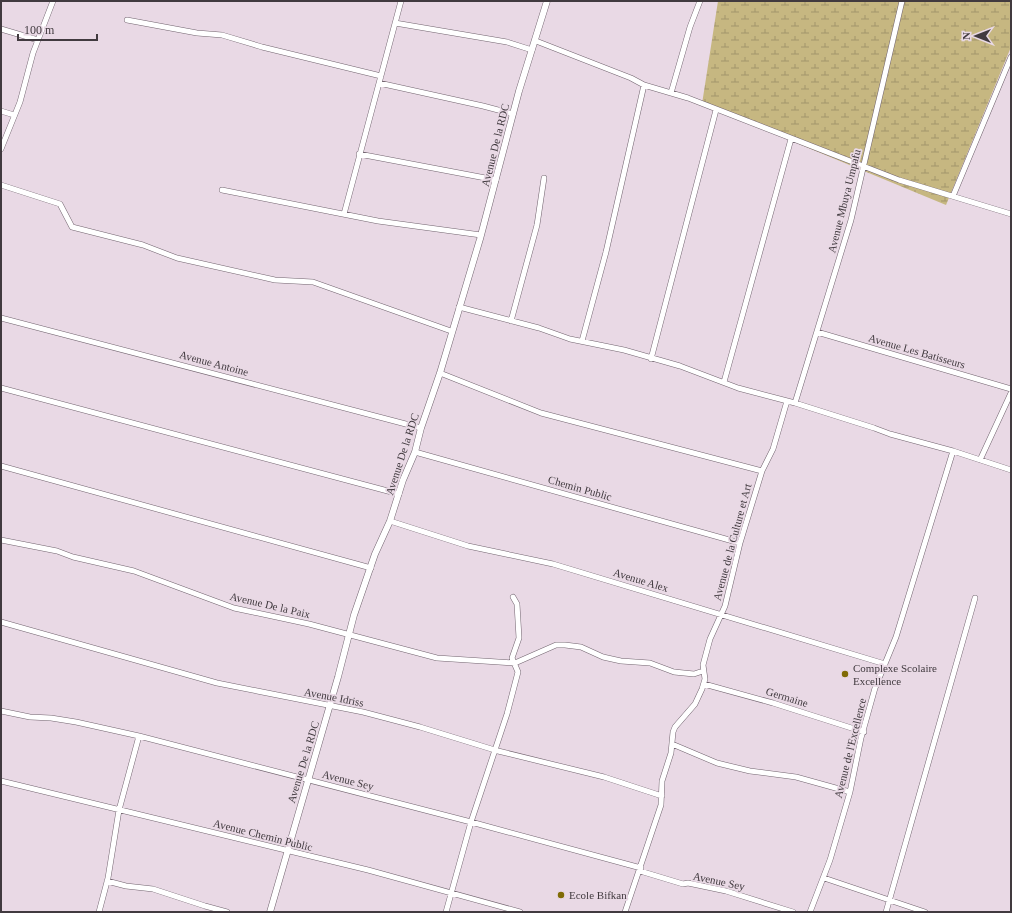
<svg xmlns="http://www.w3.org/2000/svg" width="1012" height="913" font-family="Georgia,serif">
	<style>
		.wetland { fill: url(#wetland-marsh) }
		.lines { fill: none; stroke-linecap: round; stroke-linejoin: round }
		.minor-casing { stroke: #72646f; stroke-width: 6 }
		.tertiary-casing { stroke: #72646f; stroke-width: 7 }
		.minor { stroke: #fff; stroke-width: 5 }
		.tertiary { stroke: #fff; stroke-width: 6 }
		.poi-dot { fill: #806b05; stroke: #e9d9e5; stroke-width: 1.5 }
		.labels { text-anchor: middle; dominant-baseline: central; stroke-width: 3.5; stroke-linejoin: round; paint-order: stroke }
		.street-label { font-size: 11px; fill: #413a3f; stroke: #e9d9e5 }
		.poi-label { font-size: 11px; fill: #413a3f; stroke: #e9d9e5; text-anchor: start }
	</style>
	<defs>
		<pattern id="wetland-marsh" width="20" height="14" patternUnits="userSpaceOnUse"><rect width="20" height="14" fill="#c6b781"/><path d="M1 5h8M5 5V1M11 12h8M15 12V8" fill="none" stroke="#a2966b"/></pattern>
	</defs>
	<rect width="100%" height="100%" fill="#e9d9e5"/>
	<path class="wetland" d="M718 1H1011V47L946 205 702 104Z"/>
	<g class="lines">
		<g class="minor-casing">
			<path id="minor" d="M127 20 197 33 222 35 262 47 381 76
				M395 23 507 42 532 50
				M1 29 38 40
				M536 41 631 78 644 85 688 98 899 180 1011 214
				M379 83 483 106 513 114
				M671 93 690 27 700 1
				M1 111 14 115
				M1 149 20 102 33 53 53 1
				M359 154 496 180
				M1 185 60 204 72 227 143 245 177 258 275 280 313 282 451 331
				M222 190 378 221 481 235
				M953 196 1011 57
				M344 214 401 1
				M459 307 539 328 570 339 624 350 680 366 738 388 795 403 874 428 890 434 953 451 1011 470
				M1 318 421 428
				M511 321 537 225 544 178
				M817 332 1011 389
				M582 341 606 252 644 85
				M651 359 716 110
				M440 373 541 413 762 471
				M724 382 791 139
				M1 388 399 494
				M795 403 851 220 902 1
				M415 452 740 543
				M980 460 1011 393
				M1 466 371 568
				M390 521 468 546 553 564 885 664
				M1 540 57 551 73 557 134 571 234 608 309 624 437 658 515 663 556 645H565L581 647 603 657 621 661 650 663 674 672 694 674 703 671
				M1 622 217 683 363 712 420 727 498 751 604 777 662 796
				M704 684 773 703 864 732
				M1 711 30 717 51 718 76 722 139 736 471 822 641 868
				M672 744 717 763 750 771 796 777 850 792
				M1 781 368 870 520 912
				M640 871 683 884 688 883 726 891 793 912
				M824 878 925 912
				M107 881 126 886 153 889 205 906 227 912
				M99 912 108 878 119 810 139 736
				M446 912 471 822 507 714 518 672 512 658 519 638 517 604 513 597
				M625 912 661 805 662 781 671 753 673 732 675 727 695 704 702 689 705 679 703 665 710 639 725 606 740 543 762 471 773 449 787 401
				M810 912 830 860 850 792 861 738 875 688 896 637 953 451
				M886 912 975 598"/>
		</g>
		<g class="tertiary-casing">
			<path id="tertiary" d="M270 912 338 677 354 615 375 554 390 521 403 480 415 452 421 428 440 373 480 239 519 91 547 1"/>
		</g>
		<use href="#minor" class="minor"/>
		<use href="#tertiary" class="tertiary"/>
	</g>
	<g class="poi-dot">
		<circle cx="845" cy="674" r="4"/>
		<circle cx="561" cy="895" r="4"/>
	</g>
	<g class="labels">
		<g class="street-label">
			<text transform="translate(495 145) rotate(-76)">Avenue De la RDC</text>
			<text transform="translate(844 201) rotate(-76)">Avenue Mbuya Umpafu</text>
			<text transform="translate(917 351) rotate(16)">Avenue Les Batisseurs</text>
			<text transform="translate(214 363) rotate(15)">Avenue Antoine</text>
			<text transform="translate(402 454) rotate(-72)">Avenue De la RDC</text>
			<text transform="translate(580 488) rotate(16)">Chemin Public</text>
			<text transform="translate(732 542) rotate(-75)">Avenue de la Culture et Art</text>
			<text transform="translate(641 580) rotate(17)">Avenue Alex</text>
			<text transform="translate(270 605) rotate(13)">Avenue De la Paix</text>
			<text transform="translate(334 697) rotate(11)">Avenue Idriss</text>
			<text transform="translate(787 697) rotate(17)">Germaine</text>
			<text transform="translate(850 748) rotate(-76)">Avenue de l'Excellence</text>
			<text transform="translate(303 762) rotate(-73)">Avenue De la RDC</text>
			<text transform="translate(348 780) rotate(14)">Avenue Sey</text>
			<text transform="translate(263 835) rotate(14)">Avenue Chemin Public</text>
			<text transform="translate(719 881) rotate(12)">Avenue Sey</text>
		</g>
		<g class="poi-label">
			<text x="853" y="668">Complexe Scolaire<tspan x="853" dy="13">Excellence</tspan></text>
			<text x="569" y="895">Ecole Bifkan</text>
		</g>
	</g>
	<rect width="1012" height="913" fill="none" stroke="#413a3f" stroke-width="4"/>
	<g transform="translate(976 36) rotate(270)" stroke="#e9d9e5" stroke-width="3" paint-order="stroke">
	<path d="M0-3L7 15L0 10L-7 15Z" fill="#413a3f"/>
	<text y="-6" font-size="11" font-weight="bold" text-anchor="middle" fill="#413a3f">N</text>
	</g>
	<path d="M18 34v6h79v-6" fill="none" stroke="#413a3f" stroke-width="2"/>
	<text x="24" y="34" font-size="12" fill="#413a3f" stroke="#e9d9e5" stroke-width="3" paint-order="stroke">100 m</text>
</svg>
